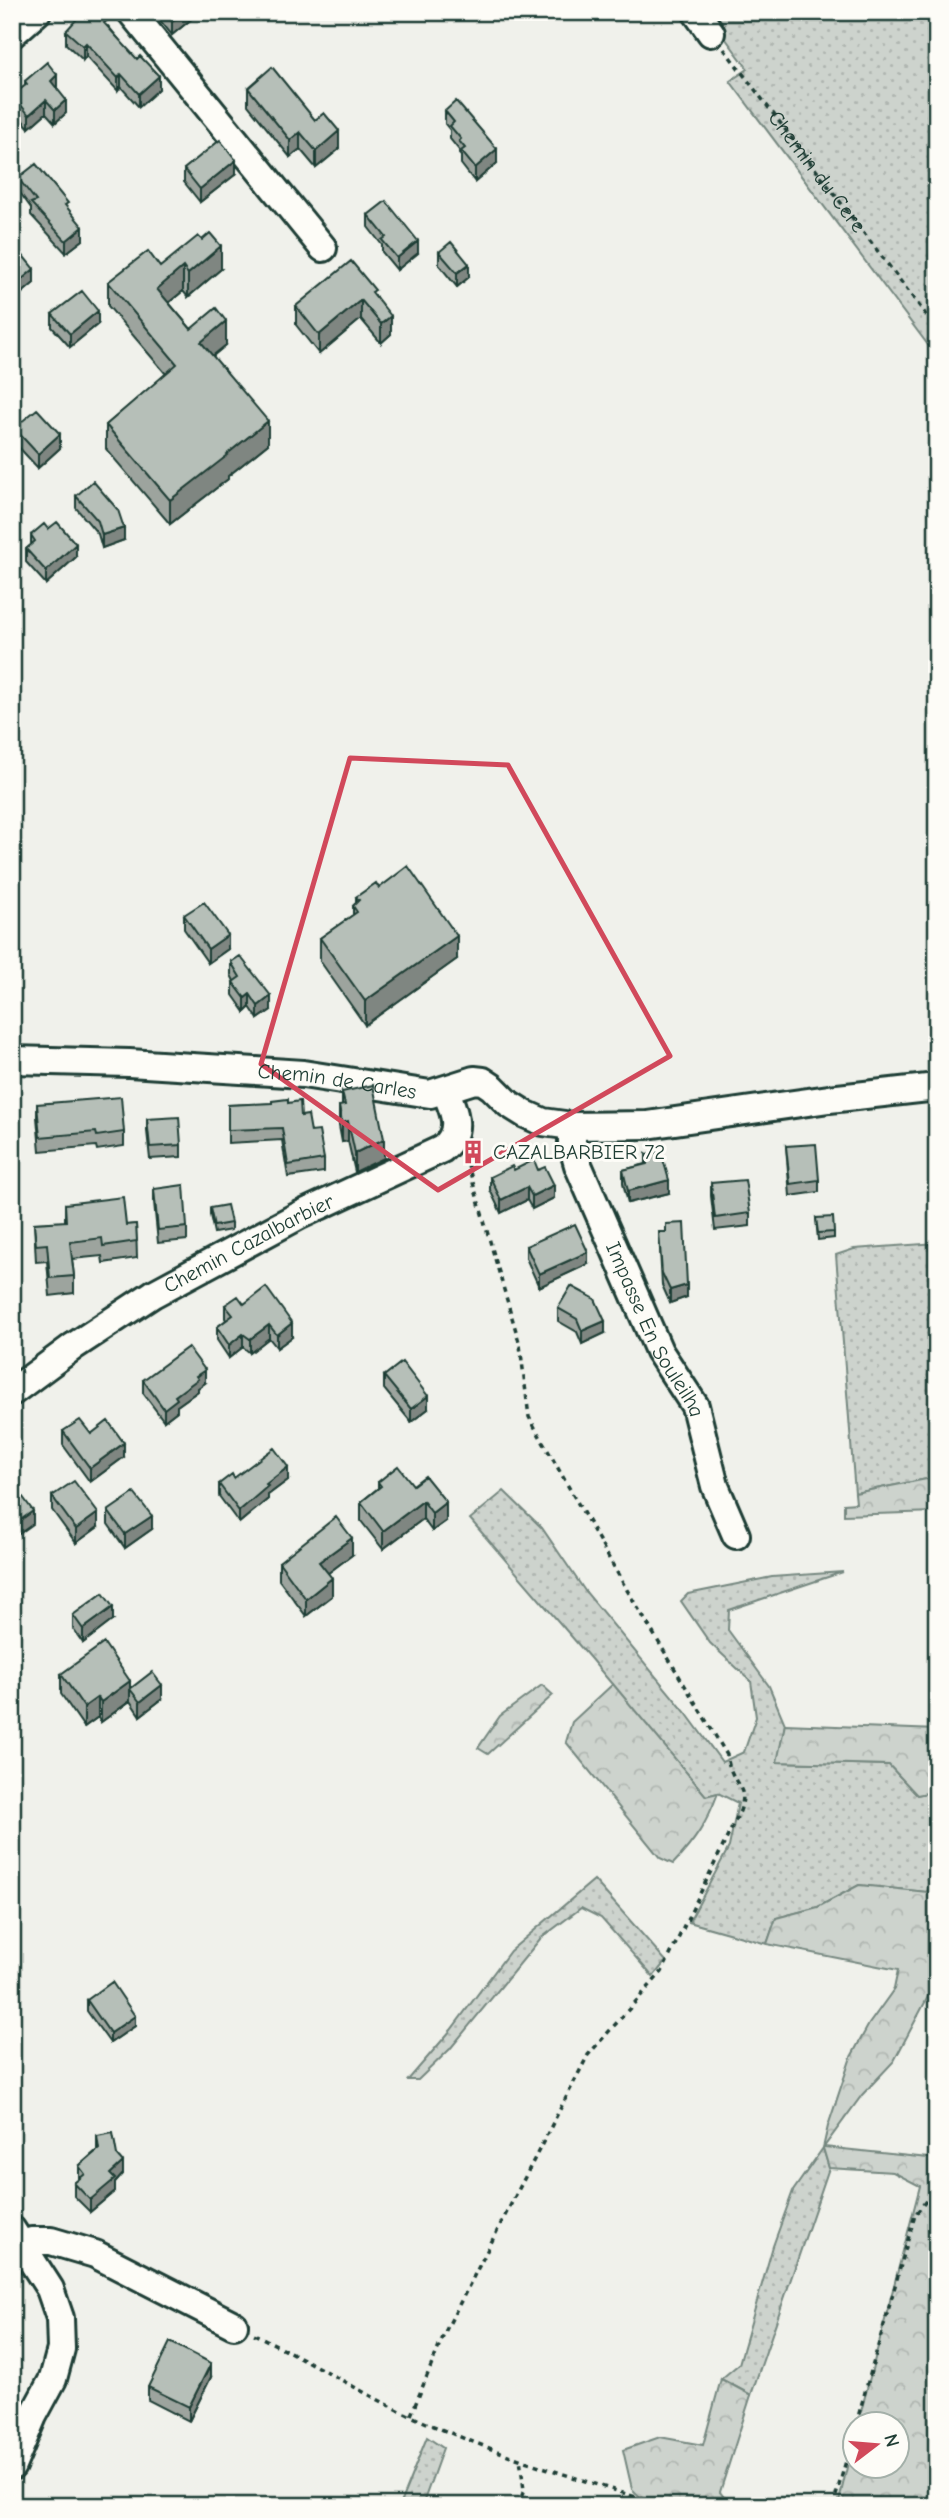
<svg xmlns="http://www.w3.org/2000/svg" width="949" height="2518" font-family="'Comic Neue',sans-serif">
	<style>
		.grass { fill: url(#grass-dots); stroke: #768880; stroke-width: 2 }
		.forest { fill: url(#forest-crowns); stroke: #768880; stroke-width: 2 }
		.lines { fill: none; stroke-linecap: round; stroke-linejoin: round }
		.minor-casing { stroke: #1f3d34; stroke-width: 32 }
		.path { stroke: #1f3d34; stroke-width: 3.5; stroke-dasharray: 5 5; stroke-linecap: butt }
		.minor { stroke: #fdfcf7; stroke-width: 26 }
		.wall { fill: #9da49e; stroke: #1f3d34; stroke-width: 2 }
		.shaded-wall { fill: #7f8681; stroke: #1f3d34; stroke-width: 2 }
		.building { fill: #b6bfb8; stroke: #1f3d34; stroke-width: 2 }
		.marked { fill: none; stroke: #d1495b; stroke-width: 5; stroke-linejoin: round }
		.labels { text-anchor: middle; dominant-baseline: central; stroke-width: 6; stroke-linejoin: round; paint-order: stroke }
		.street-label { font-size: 21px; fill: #1f3d34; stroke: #fdfcf7 }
		.poi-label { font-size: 21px; fill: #1f3d34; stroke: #fdfcf7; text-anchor: start }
	</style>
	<defs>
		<pattern id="grass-dots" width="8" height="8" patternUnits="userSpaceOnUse" patternTransform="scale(1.75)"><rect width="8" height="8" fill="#cdd3cd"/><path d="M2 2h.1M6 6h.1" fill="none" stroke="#b0b6b1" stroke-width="1.8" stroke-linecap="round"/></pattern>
		<pattern id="forest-crowns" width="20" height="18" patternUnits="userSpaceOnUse" patternTransform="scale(1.75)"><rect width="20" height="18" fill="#cdd3cd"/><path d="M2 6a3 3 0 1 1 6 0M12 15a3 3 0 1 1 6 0" fill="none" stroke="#b0b6b1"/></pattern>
	</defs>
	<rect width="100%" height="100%" fill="#f0f1eb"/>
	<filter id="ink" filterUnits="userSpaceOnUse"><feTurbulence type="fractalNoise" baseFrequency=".0143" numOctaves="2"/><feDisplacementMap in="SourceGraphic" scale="14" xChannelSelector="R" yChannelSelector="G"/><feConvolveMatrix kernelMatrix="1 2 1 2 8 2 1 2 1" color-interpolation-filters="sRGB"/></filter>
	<g filter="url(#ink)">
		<path class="grass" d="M706 12H937V357L730 81 748 69Z
			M937 1243V1477L855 1493 836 1255 854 1249Z
			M504 1491 542 1528 585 1591 686 1713 722 1762 744 1752 756 1717 751 1681 710 1643 681 1601 688 1594 772 1577 843 1572 729 1610 728 1630 769 1686 785 1724 778 1762 889 1765 917 1795 937 1791V1869L927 1892 859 1885 818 1907 776 1918 767 1944 689 1922 729 1847 738 1803 718 1793 706 1796 590 1658 470 1519Z
			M594 1880 666 1961 653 1977 601 1918 581 1908 540 1939 450 2049 418 2080H408L451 2030 510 1951Z
			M823 2148 829 2168 751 2395 721 2379 739 2364 773 2246 793 2191Z
			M427 2437 443 2448 422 2506H399Z"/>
		<path class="forest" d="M937 1477V1512L844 1515V1504L856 1503 855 1493Z
			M613 1684 706 1796 718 1793C707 1823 695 1841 673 1864L660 1858 566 1742 572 1722Z
			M542 1685 553 1695 488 1754 478 1748 500 1716Z
			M785 1724 937 1730V1791L917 1795 889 1765 777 1762Z
			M937 1869V1974L931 1991 894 2061 862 2095 824 2147 937 2159V2506H838L854 2437 855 2466H897V2424L858 2423 920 2186 893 2172 829 2168 823 2148 828 2126 851 2057 869 2024 894 1989 898 1970 767 1944 776 1918 818 1907 859 1885 927 1892Z
			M721 2379 751 2395 720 2492 731 2506H649L632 2489 623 2450 660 2437 703 2445Z"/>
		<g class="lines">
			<g class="minor-casing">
				<g id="minor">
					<path d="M131 12 323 248"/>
					<path d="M696 12 711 33"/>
					<path d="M12 34 37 12"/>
					<path id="s2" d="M12 1060 129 1063 303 1074 430 1094 474 1080 483 1081 492 1087 509 1104 525 1114 543 1122 572 1126 647 1125 829 1099 937 1087"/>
					<path id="s3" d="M572 1126V1144L578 1165 659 1351 695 1406 715 1486 736 1535"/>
					<path id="s4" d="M12 1392 74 1346 153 1294 300 1215 442 1149C463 1132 455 1113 445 1090"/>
					<path d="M12 2230 50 2289 60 2318 61 2349 53 2379 33 2416 12 2466"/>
					<path d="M23 2245 32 2241H51L95 2254 234 2325"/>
				</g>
			</g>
			<g class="path">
				<path id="s1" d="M724 49 924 312 937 333"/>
				<path d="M254 2334C308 2360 358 2391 411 2416 492 2453 579 2479 664 2506"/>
				<path d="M411 2415 445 2332 588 2055 662 1972 740 1811C747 1790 740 1791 732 1773 729 1767 728 1761 727 1755L627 1590 529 1417 520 1345 465 1155"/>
				<path d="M856 2424 915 2215 929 2197 937 2192"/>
				<path d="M518 2506 524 2490 520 2458"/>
				<path d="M833 2506 855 2430"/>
			</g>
			<use href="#minor" class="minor"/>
		</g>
		<path class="wall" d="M156 12H200L172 35 156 15Z
			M108 26 159 89 139 107 121 87 118 91 86 56 83 60 66 44V31Z
			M25 81 57 88V89L66 113 55 123 46 113 29 128 13 109V95L25 86Z
			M248 88 315 120 339 149 316 168 300 149 290 157 248 105Z
			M445 111 497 163 475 182 461 164V156L459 154V150L450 139V130L445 124Z
			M184 169 236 174 200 202 184 182Z
			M18 178 68 209 83 240 66 253 31 215V208L18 190Z
			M368 215 418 253 397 270 382 252V245L368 227Z
			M439 252 469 277 457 287 439 265Z
			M12 258 34 283 15 299 12 296Z
			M160 267 221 269 188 297 183 291 169 303 191 329 226 345 213 356 268 444 228 476V479L170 524 106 449V425L166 374 108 306V282Z
			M375 295 391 334 381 343 361 319 319 354 296 325V306Z
			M52 314 98 324 70 347 52 327Z
			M14 428 60 448 38 468 14 442Z
			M76 496 124 540 102 548 98 534 76 508Z
			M31 535 76 557 46 584 26 562V549L31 545Z
			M379 888 457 959 365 1025 320 961V938L353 915V906L356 903V897Z
			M184 915 228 949 208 963 184 929Z
			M231 962 271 1010 258 1019 250 1007 245 1012 233 995V982L234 981 231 975Z
			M342 1092 384 1158 355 1172 348 1141 342 1142 339 1126V1106H342Z
			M288 1103 301 1116 311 1132 324 1159V1172L288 1177 282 1140 228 1143V1105Z
			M37 1104 124 1132V1146L97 1150 96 1146 40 1151 37 1117Z
			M147 1119 181 1145V1157L150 1159 147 1131Z
			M786 1146 819 1180V1192L790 1196Z
			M646 1155 669 1193 628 1203 623 1183V1170L646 1164Z
			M935 1169H937V1193L935 1182Z
			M514 1170H538L554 1198 532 1209 527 1200 501 1213 490 1190V1177Z
			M711 1183 750 1213V1226L715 1230 711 1196Z
			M154 1189 187 1227V1240L158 1243 154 1202Z
			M65 1204 126 1225 136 1224 137 1258 103 1263 102 1256 72 1259 74 1276V1293L50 1296 47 1261 36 1262 34 1223 65 1222Z
			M210 1208 231 1223V1230L214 1233 210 1215Z
			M816 1218 834 1232V1238L818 1240Z
			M659 1232 687 1297 670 1303 662 1285Z
			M526 1246 588 1264 539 1287 526 1258Z
			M244 1304 292 1337 277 1348 269 1338 250 1353 243 1347 229 1358 217 1340V1327L226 1320 225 1318V1305Z
			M558 1308 605 1333 582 1344 577 1332 558 1321Z
			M384 1376 428 1409 411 1422 384 1389Z
			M143 1380 205 1383 198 1388V1391L177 1406V1411L164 1421 143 1393Z
			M63 1431 91 1434 124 1457 90 1482 63 1445Z
			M234 1478 288 1480 268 1495V1499L239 1523 219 1496V1484Z
			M378 1482 413 1485 446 1521 432 1531 423 1519 383 1549 361 1521V1502L378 1488Z
			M52 1496 98 1527 76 1543 52 1510Z
			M108 1511 152 1529 125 1548 108 1524Z
			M352 1555 328 1573 332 1596 306 1616 279 1580V1562Z
			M73 1615 113 1620 83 1643 73 1629Z
			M61 1674 130 1688 162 1699 140 1716 130 1701 101 1722 98 1717 84 1727 61 1694Z
			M87 2000 135 2026 110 2043 87 2011Z
			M97 2136 117 2155 123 2174 115 2183V2191L90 2212 74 2196V2183L79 2179V2166L97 2150Z
			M211 2377 189 2421 148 2400V2387Z"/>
		<path class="shaded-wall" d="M184 12H200L172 35V22Z
			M86 43V56L83 60V46Z
			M121 74V87L118 91V78Z
			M57 75V88L51 94V81Z
			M159 76V89L139 107V94Z
			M46 100V113L29 128V115Z
			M66 100V113L55 123V110Z
			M339 131V149L316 168V151Z
			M300 132V149L290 157V140Z
			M497 149V163L475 182V168Z
			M236 160V174L200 202V189Z
			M83 227V240L66 253V241Z
			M418 241V253L397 270V258Z
			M221 246V269L188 297V274Z
			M469 264V277L457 287V273Z
			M183 267V291L157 312V289Z
			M34 269V283L15 299V285Z
			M361 300V319L319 354V335Z
			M98 311V324L70 347V334Z
			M391 316V334L381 343V324Z
			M226 321V345L201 365V342Z
			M268 421V444L228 476V479L170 524V500Z
			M60 434V448L38 468V454Z
			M124 528V540L102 548V535Z
			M76 544V557L46 584V571Z
			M228 935V949L208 963V949Z
			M457 936V959L365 1025V1001Z
			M250 994V1007L245 1012V998Z
			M271 996V1010L258 1019V1006Z
			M348 1121V1141L342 1142V1123Z
			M384 1139V1158L355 1172V1153Z
			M669 1180V1193L628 1203V1191Z
			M554 1185V1198L532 1209V1196Z
			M527 1187V1200L501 1213V1200Z
			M588 1252V1264L539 1287V1274Z
			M687 1285V1297L670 1303V1290Z
			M605 1321V1333L582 1344V1331Z
			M292 1323V1337L277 1348V1335Z
			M269 1325V1338L250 1353V1339Z
			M243 1334V1347L229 1358V1345Z
			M205 1370V1383L198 1388V1391L177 1406V1411L164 1421V1409L175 1396Z
			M428 1396V1409L411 1422V1409Z
			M124 1443V1457L90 1482V1468Z
			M288 1467V1480L268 1495V1499L239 1523V1511L266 1484Z
			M423 1501V1519L383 1549V1531Z
			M446 1502V1521L432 1531V1513Z
			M33 1511V1524L12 1539V1526Z
			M98 1513V1527L76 1543V1529Z
			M152 1516V1529L125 1548V1534Z
			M352 1538V1555L319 1580V1562Z
			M332 1578V1596L306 1616V1599Z
			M113 1607V1620L83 1643V1629Z
			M130 1681V1701L101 1722V1702Z
			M162 1685V1699L140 1716V1702Z
			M98 1697V1717L84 1727V1707Z
			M17 1836V1853L12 1857V1839Z
			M135 2016V2026L110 2043V2033Z
			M123 2162V2174L115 2183V2191L90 2212V2200L110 2174Z
			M211 2363V2377L189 2421V2407Z"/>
		<path class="building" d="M83 12H99L108 20 104 23 137 59 140 56 159 76 139 94 121 74 118 78 86 43 83 46 66 31Z
			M165 12H184L172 22Z
			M47 62 57 75 51 81 66 100 55 110 46 100 29 115 13 95 27 84 25 81Z
			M272 67 315 120 324 113 339 131 316 151 300 132 290 140 248 88Z
			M456 101 497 149 475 168 461 151 465 148 459 141 461 139 450 126 454 122 445 111Z
			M220 140 236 160 200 189 184 169Z
			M36 164 68 203 65 205 83 227 66 241 31 203 36 201 18 178Z
			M386 201 418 241 397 258 382 240 386 237 368 215Z
			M210 233 221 246 188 274 183 267 157 289 191 329 216 308 226 321 201 342 268 421 227 454 228 455 170 500 106 425 177 364 108 282 148 251 160 267 198 236 202 240Z
			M451 242 469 264 457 273 439 252Z
			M20 252 34 269 15 285 12 282V258Z
			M351 261 375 290 372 292 391 316 381 324 361 300 319 335 296 306Z
			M82 291 98 311 70 334 52 314Z
			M37 409 60 434 38 454 14 428Z
			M93 481 118 510 124 528 102 535 98 521 76 496Z
			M57 522 76 544 46 571 26 549 35 541 31 535 44 524 48 529Z
			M408 866 457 936 365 1001 320 938 357 912 353 906 359 900 356 897 376 883 379 888Z
			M204 902 228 935 208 949 184 915Z
			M240 956 271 996 258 1006 250 994 245 998 233 982 240 977 231 962Z
			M373 1085 384 1139 355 1153 348 1121 342 1123 339 1106 345 1105 342 1092Z
			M121 1097 124 1132 97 1136 96 1132 40 1137 37 1104Z
			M288 1099V1103L300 1101 301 1116 308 1115 311 1132 319 1131 324 1159 288 1165 282 1128 228 1130V1105L272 1103V1101Z
			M179 1117 181 1145 150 1147 147 1119Z
			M816 1144 819 1180 790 1184 786 1146Z
			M661 1152 669 1180 628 1191 623 1170 647 1164 646 1155Z
			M534 1160 538 1170 545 1167 554 1185 532 1196 527 1187 501 1200 490 1177 512 1166 514 1170Z
			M745 1180 750 1213 715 1218 711 1183Z
			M184 1185 187 1227 158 1230 154 1189Z
			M123 1197 126 1225 136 1224 137 1241 103 1246 102 1238 70 1242 74 1276 50 1278 47 1244 36 1245 34 1223 66 1221 65 1204Z
			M227 1205 231 1223 214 1226 210 1208Z
			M833 1217 834 1232 818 1233 816 1218Z
			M684 1223 687 1285 670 1290 662 1273 659 1232H666V1224Z
			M575 1224 588 1252 539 1274 526 1246Z
			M571 1286 595 1299 605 1321 582 1331 577 1319 558 1308Z
			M266 1287 292 1323 277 1335 269 1325 250 1339 243 1334 229 1345 217 1327 233 1315 225 1305 238 1296 244 1304Z
			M188 1347 205 1370 196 1376 198 1379 175 1396 177 1399 164 1409 143 1380Z
			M402 1362 428 1396 411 1409 384 1376Z
			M80 1420 91 1434 108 1421 124 1443 90 1468 63 1431Z
			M274 1448 288 1467 266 1484 268 1486 239 1511 219 1484 232 1474 234 1478Z
			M398 1466 413 1485 425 1476 446 1502 432 1513 423 1501 383 1531 361 1502 381 1486 378 1482Z
			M74 1481 98 1513 76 1529 52 1496Z
			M12 1482 33 1511 12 1526Z
			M134 1493 152 1516 125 1534 108 1511Z
			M336 1517 352 1538 319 1562 332 1578 306 1599 279 1562Z
			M103 1593 113 1607 83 1629 73 1615Z
			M104 1643 130 1681 101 1702 98 1697 84 1707 61 1674Z
			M152 1672 162 1685 140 1702 130 1689Z
			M12 1830 17 1836 12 1839Z
			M112 1982 135 2016 110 2033 87 2000Z
			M113 2133 117 2155 123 2162 110 2174 115 2179 90 2200 74 2183 85 2174 79 2166 99 2149 97 2136Z
			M170 2342 211 2363 189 2407 148 2387Z"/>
	</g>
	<path class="marked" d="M350 758 508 765 670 1056 438 1190 261 1064Z"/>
	<defs>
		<g id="building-bare" transform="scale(1.89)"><path d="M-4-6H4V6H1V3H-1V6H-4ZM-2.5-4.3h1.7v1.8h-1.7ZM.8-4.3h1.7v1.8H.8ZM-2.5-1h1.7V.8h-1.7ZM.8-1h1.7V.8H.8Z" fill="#d1495b" stroke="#fdfcf7" stroke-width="2.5" paint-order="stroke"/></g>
	</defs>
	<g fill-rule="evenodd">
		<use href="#building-bare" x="473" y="1152"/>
	</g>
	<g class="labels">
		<g class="street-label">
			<text stroke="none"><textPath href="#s1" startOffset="154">Chemin du Cere</textPath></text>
			<text stroke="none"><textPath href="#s2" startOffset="326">Chemin de Carles</textPath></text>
			<text stroke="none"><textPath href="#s4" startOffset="280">Chemin Cazalbarbier</textPath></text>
			<text stroke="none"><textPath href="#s3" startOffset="222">Impasse En Souleilha</textPath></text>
		</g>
		<g class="poi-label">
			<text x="493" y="1152">CAZALBARBIER 72</text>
		</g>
	</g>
	<rect width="949" height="2518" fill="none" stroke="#fdfcf7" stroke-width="42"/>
	<rect x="21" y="21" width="907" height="2476" fill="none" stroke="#1f3d34" stroke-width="2.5" filter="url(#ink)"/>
	<g transform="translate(876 2445) rotate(74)"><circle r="33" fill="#fdfcf7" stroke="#a4b0a9" stroke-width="2"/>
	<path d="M0-5L12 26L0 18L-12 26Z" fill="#d1495b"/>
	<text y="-10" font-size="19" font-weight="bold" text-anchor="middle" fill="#1f3d34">N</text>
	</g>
</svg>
